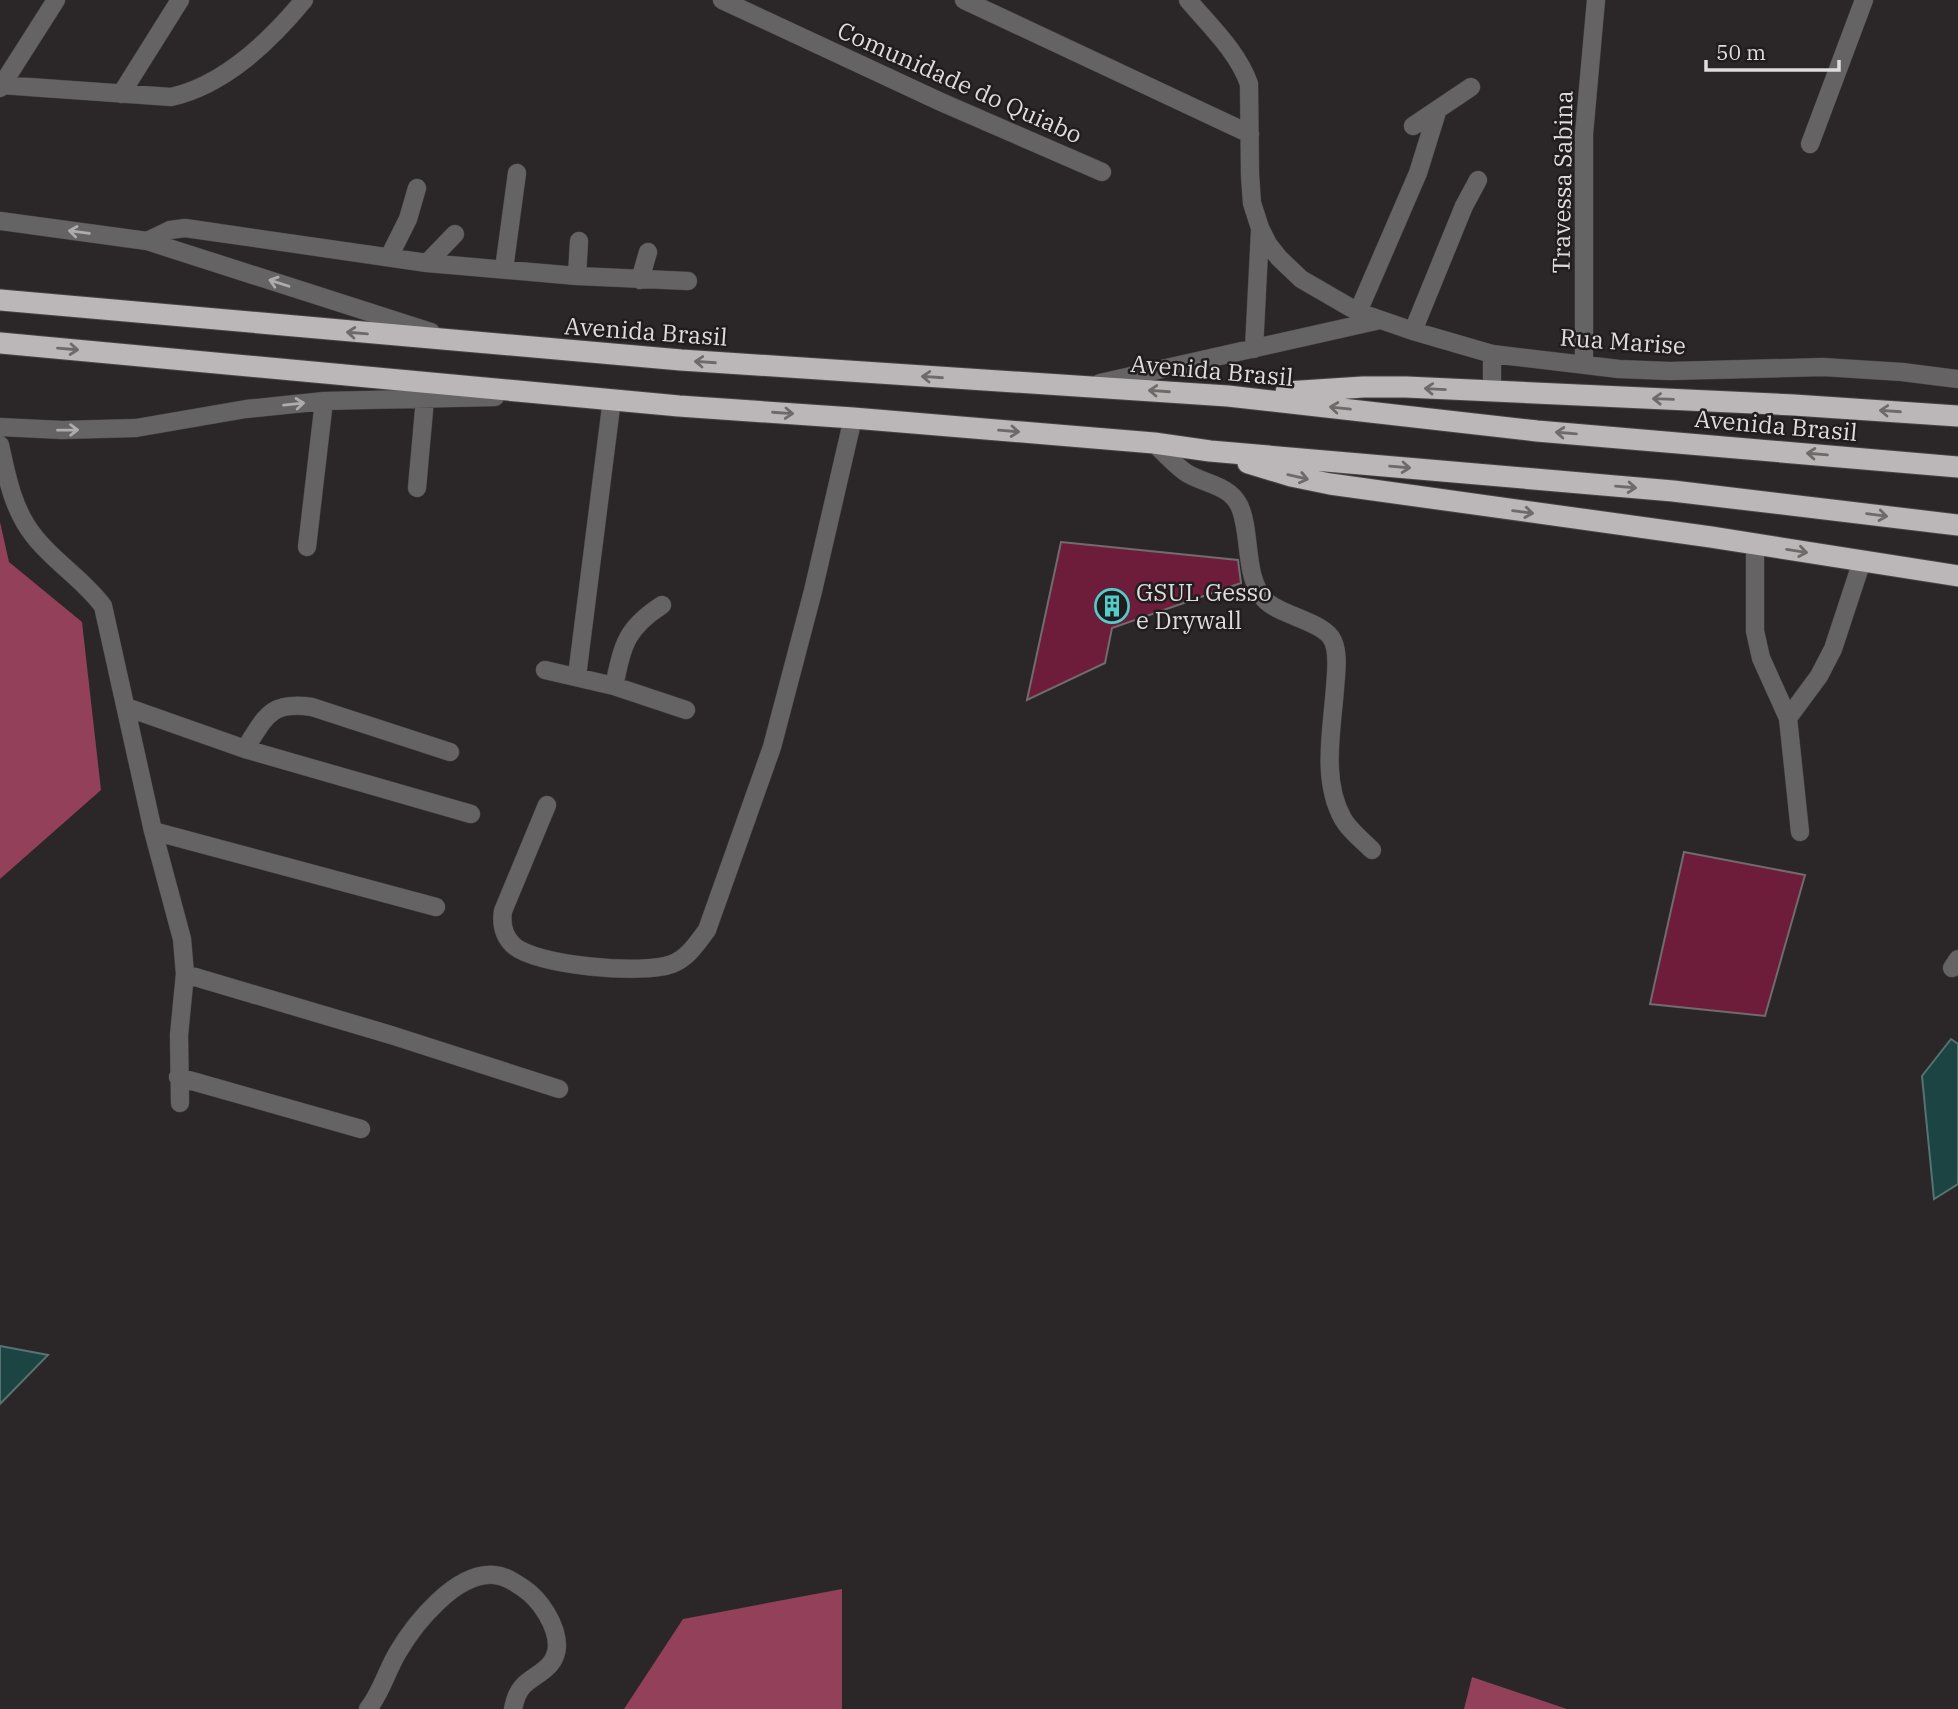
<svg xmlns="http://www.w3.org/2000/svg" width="1958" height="1709" font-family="'IBM Plex Serif',serif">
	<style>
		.forest { fill: #93405a }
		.water { fill: #1b4443; stroke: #567271; stroke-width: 2 }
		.building { fill: #6d1d3a; stroke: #706b6c; stroke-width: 2 }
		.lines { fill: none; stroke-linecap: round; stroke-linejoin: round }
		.minor-casing { stroke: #484445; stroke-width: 19 }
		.highway-casing { stroke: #484445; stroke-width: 23 }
		.minor { stroke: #666364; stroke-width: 18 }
		.highway { stroke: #bbb6b7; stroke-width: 21 }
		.oneway { stroke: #afacad }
		.oneway2 { stroke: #6e6a6a }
		.labels { text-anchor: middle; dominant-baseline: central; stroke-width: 5; stroke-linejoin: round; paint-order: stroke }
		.street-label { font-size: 24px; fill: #dfdcdd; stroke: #211d1e }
		.poi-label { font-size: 24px; fill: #dfdcdd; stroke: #211d1e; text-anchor: start }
	</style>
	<rect width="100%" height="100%" fill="#2b2728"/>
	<path class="forest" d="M0 522 9 562 82 622 101 790 0 879Z
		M842 1589V1709H624L683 1619Z
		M1472 1677 1567 1709H1464Z"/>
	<path class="water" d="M1951 1039 1958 1044V1184L1934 1199 1922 1076Z
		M0 1346 48 1355 0 1404Z"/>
	<path class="building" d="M1061 542 1238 560 1241 583 1112 628 1105 663 1027 700Z
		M1684 852 1805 875 1765 1016 1650 1004Z"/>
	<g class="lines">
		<g class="minor-casing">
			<path id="minor" d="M722 0 941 102 1102 172
				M964 0 1250 134
				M1188 0C1210 26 1238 52 1249 84L1250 175 1252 203 1260 228 1268 244 1279 258 1301 279 1358 312 1413 331 1492 354 1619 369 1670 371 1823 367 1902 372 1958 379
				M1 85 171 97C225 85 270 41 304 0
				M0 88 56 0
				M121 94 180 0
				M1413 126 1471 87
				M1810 144 1864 0
				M0 221 147 241 431 332
				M147 241 170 230 185 228 427 263 577 276 688 281
				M389 257 408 219 417 188
				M427 263 455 234
				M504 269 517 173
				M577 276 579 241
				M640 280 648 252
				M1358 312 1418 173 1437 112
				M1413 331 1464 206 1478 180
				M1254 349 1260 231
				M1584 365V134L1596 0
				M1100 383 1380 320
				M1492 392V354
				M0 427 62 430 136 428 246 409 324 401 495 397
				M1154 443C1164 453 1174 464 1185 472 1203 484 1228 484 1239 505 1252 532 1243 579 1266 601 1282 616 1325 622 1333 641 1339 654 1336 674 1335 688 1332 730 1321 780 1343 819 1349 830 1362 840 1372 850
				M0 445C7 477 13 510 34 536 54 562 83 579 103 606L153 831 182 939 185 974 179 1035 180 1103
				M417 488 425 399
				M1755 544V631L1761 658 1788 718 1800 832
				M307 547 324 401
				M545 670 614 686 686 710
				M577 676 612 399
				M614 686C623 645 625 629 662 605
				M126 707 245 749 471 814
				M1788 718 1819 676 1833 649 1862 561
				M245 749C266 716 270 701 312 707L450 752
				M547 805 503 911C501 924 503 935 513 945 535 966 644 975 672 964 688 958 697 943 707 930L772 747 813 591 853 418
				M153 831 436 907
				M1952 968 1958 959
				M185 974 391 1035 559 1089
				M178 1077 361 1129
				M368 1709C381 1693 387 1670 398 1652 415 1623 456 1572 494 1575 506 1576 514 1582 523 1588 540 1599 557 1625 557 1646 556 1668 537 1673 524 1685 517 1692 515 1700 513 1709"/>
		</g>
		<g class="highway-casing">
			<path id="highway" d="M0 300 681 360 1228 396 1537 431 1958 467
				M0 343 679 406 853 418 1154 443 1210 451 1673 491 1958 525
				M1286 392 1363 387H1406L1794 405 1958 416
				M1248 463 1291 476 1330 484 1711 537 1958 576"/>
		</g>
		<use href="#minor" class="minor"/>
		<use href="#highway" class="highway"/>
	</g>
	<defs><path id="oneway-shaft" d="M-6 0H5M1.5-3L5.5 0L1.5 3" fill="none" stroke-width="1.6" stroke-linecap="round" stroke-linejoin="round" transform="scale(1.75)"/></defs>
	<g class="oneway">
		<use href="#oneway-shaft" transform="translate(79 232) rotate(-173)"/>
		<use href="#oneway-shaft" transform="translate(279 283) rotate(-162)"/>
		<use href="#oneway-shaft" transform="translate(294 404) rotate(-6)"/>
		<use href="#oneway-shaft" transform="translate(68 430) rotate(-1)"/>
	</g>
	<g class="oneway2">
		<use href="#oneway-shaft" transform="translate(357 333) rotate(-175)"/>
		<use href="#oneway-shaft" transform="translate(68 349) rotate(5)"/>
		<use href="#oneway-shaft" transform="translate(705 362) rotate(-176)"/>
		<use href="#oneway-shaft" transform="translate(932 377) rotate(-176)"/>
		<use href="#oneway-shaft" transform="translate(1435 389) rotate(-177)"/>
		<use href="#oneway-shaft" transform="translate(1159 391) rotate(-176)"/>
		<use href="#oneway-shaft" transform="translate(1663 399) rotate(-178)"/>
		<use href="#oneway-shaft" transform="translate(1340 408) rotate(-174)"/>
		<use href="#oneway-shaft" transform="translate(1890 411) rotate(-176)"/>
		<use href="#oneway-shaft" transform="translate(783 413) rotate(4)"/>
		<use href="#oneway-shaft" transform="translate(1009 431) rotate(5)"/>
		<use href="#oneway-shaft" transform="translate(1566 433) rotate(-175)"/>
		<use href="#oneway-shaft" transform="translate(1817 454) rotate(-175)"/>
		<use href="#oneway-shaft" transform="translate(1400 467) rotate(5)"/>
		<use href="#oneway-shaft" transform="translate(1298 477) rotate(13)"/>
		<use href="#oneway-shaft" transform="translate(1626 487) rotate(5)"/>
		<use href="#oneway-shaft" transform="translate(1523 512) rotate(8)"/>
		<use href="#oneway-shaft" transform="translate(1877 515) rotate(7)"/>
		<use href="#oneway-shaft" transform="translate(1797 551) rotate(9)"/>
	</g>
	<defs>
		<g id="building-ring" transform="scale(1.75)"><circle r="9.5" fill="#211d1e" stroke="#53cdca" stroke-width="1.5"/><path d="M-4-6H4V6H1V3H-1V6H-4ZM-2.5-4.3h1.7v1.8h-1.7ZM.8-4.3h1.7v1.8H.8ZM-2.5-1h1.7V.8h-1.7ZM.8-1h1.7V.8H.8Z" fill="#53cdca"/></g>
	</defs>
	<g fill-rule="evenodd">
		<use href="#building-ring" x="1112" y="606"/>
	</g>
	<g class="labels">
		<g class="street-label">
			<text transform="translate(960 82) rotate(24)">Comunidade do Quiabo</text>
			<text transform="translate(1562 182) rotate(-89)">Travessa Sabina</text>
			<text transform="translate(646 331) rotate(4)">Avenida Brasil</text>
			<text transform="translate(1623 341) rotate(4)">Rua Marise</text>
			<text transform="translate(1212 370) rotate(5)">Avenida Brasil</text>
			<text transform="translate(1776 425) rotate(5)">Avenida Brasil</text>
		</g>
		<g class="poi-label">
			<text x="1136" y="592">GSUL Gesso<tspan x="1136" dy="28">e Drywall</tspan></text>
		</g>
	</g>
	<path d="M1706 60v10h133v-10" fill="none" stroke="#dfdcdd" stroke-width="3.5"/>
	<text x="1716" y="60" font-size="21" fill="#dfdcdd" stroke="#211d1e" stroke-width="5" paint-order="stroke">50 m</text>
</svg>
